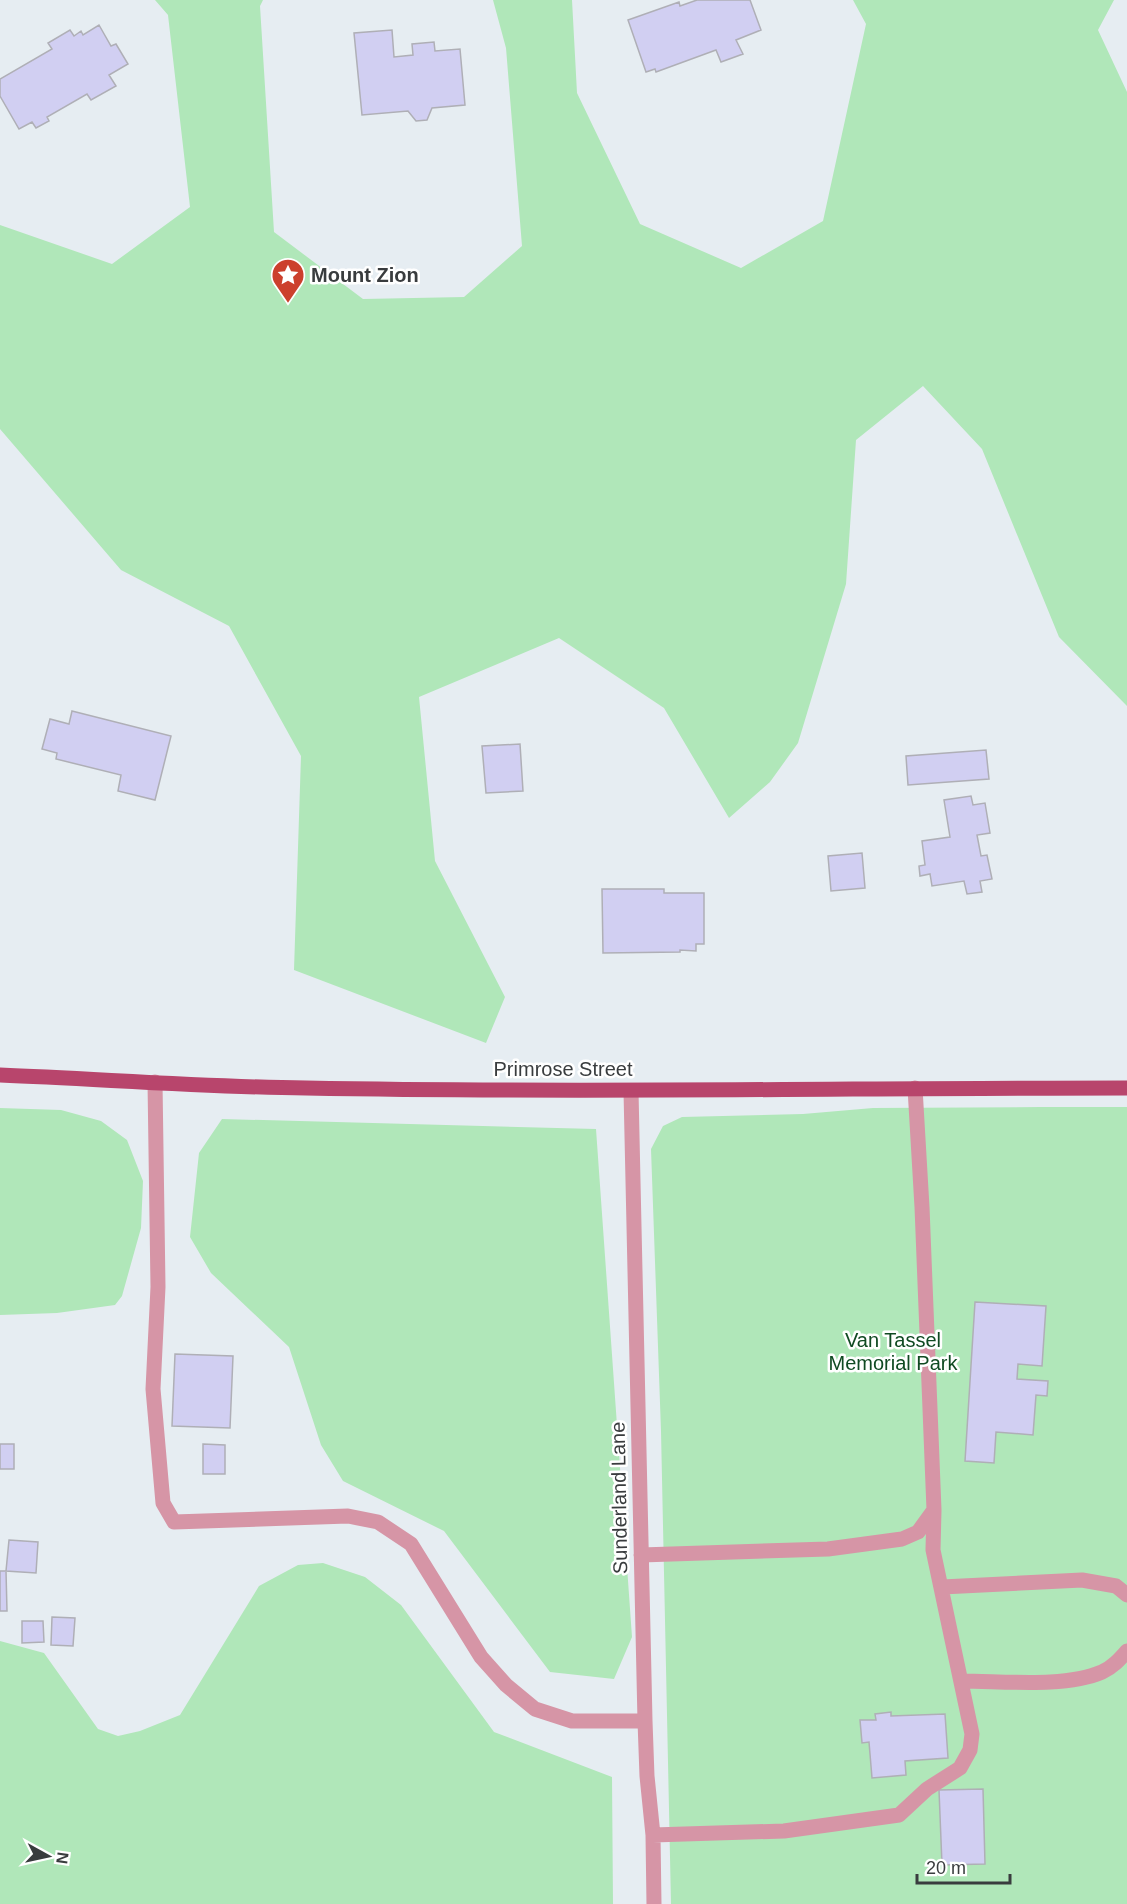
<svg xmlns="http://www.w3.org/2000/svg" width="1127" height="1904" font-family="Arial,sans-serif">
	<style>
		.green { fill: #b0e7b9 }
		.building { fill: #d1cff2; stroke: #afafb6; stroke-width: 1.5 }
		.lines { fill: none; stroke-linecap: round; stroke-linejoin: round }
		.minor { stroke: #d695a6; stroke-width: 15 }
		.major { stroke: #b8456c; stroke-width: 15 }
		.labels { text-anchor: middle; dominant-baseline: central; stroke-width: 5; stroke-linejoin: round; paint-order: stroke }
		.poi-label { font-size: 20px; font-weight: bold; fill: #393c3e; stroke: #fff; text-anchor: start }
		.street-label { font-size: 20px; fill: #393c3e; stroke: #fff }
		.park-label { font-size: 20px; fill: #104a22; stroke: #fff }
	</style>
	<rect width="100%" height="100%" fill="#e6edf2"/>
	<path class="green" d="M155 0H263L260 6 274 232 363 299 464 297 522 246 506 48 493 0H572L577 93 640 224 741 268 823 221 866 24 853 0H1114L1098 30 1127 92V706L1059 637 982 449 923 386 856 440 846 584 798 743 770 782 729 818 664 708 559 638 419 697 435 861 505 997 486 1043 294 970 301 756 229 626 121 570 0 429V225L112 264 190 207 168 15Z
		M1041 1107H1127V1904H671L661 1431 651 1149 663 1126 682 1117 803 1114 873 1108Z
		M0 1108 61 1110 101 1121 127 1140 143 1181 141 1228 122 1296 115 1305 57 1313 0 1315Z
		M222 1119 596 1129 632 1637 614 1679 550 1672 444 1531 343 1481 321 1445 289 1347 211 1273 190 1237 199 1153Z
		M323 1563 365 1577 401 1605 494 1732 612 1777 613 1904H0V1641L44 1653 98 1729 118 1736 140 1731 180 1715 259 1586 298 1565Z"/>
	<path class="building" d="M697 0H750L761 30 736 40 743 54 721 62 716 50 656 72 655 69 646 72 628 20 679 2 680 6Z
		M99 25 111 46 116 44 128 64 109 75 116 86 91 100 87 94 47 117 49 121 36 128 32 122 19 129 0 96V79L52 49 48 43 70 30 74 36 81 31 83 35Z
		M392 30 394 57 413 55 412 44 434 42 435 51 460 49 465 105 432 108 427 120 416 121 408 111 362 115 354 33Z
		M72 711 171 736 155 800 118 791 121 775 56 759 57 753 42 749 50 719 69 724Z
		M520 744 523 791 486 793 482 746Z
		M986 750 989 779 908 785 906 756Z
		M971 796 973 805 985 803 990 833 977 835 981 856 987 855 992 879 980 881 982 892 967 894 964 881 932 886 930 874 920 876 919 866 925 865 922 841 950 837 944 800Z
		M862 853 865 888 831 891 828 856Z
		M602 889H664V893H704V944H696V951L680 950V952L603 953Z
		M975 1302 1046 1306 1042 1366 1018 1364 1017 1379 1048 1381 1047 1396 1036 1395 1033 1435 996 1432 994 1463 965 1461Z
		M175 1354 233 1356 230 1428 172 1426Z
		M0 1444H14V1469H0Z
		M203 1444 225 1445V1474H203Z
		M9 1540 38 1542 36 1573 6 1571Z
		M0 1571H6L7 1611H0Z
		M52 1617 75 1618 73 1646 51 1645Z
		M22 1621H43L44 1642 22 1643Z
		M891 1712V1716L945 1714 948 1758 905 1761 906 1775 872 1778 869 1742 862 1743 860 1720H876L875 1714Z
		M983 1789 985 1864 942 1865 939 1790Z"/>
	<g class="lines">
		<path class="minor" d="M155 1082 158 1287 153 1389 163 1503 174 1522 348 1516 378 1522 411 1544 481 1657 506 1685 535 1709 572 1721H645
			M631 1091 645 1721 647 1776 653 1835 654 1904
			M641 1555 828 1549 902 1539 918 1532 934 1510 922 1207 915 1088
			M942 1587 1082 1580 1116 1586 1127 1595
			M962 1681C1003 1681 1065 1688 1102 1672 1113 1667 1120 1659 1127 1651
			M653 1835 784 1831 899 1815 927 1789 960 1768 970 1750 972 1734 933 1550 934 1510"/>
		<path class="major" d="M0 1075C102 1079 204 1087 306 1088 579 1093 853 1088 1127 1088"/>
	</g>
	<defs>
		<g id="sight-pin" transform="scale(1.725)"><path d="M0 17L-7.5 6A9.5 9.5 0 1 1 7.5 6Z" fill="#cc402d" stroke="#fff"/><path d="M0-6L1.8-2.2L6-1.7L2.9 1.2L3.7 5.4L0 3.3L-3.7 5.4L-2.9 1.2L-6-1.7L-1.8-2.2Z" fill="#fff"/></g>
	</defs>
	<g fill-rule="evenodd">
		<use href="#sight-pin" x="288" y="275"/>
	</g>
	<g class="labels">
		<g class="poi-label">
			<text x="311" y="275">Mount Zion</text>
		</g>
		<g class="street-label">
			<text x="563" y="1069">Primrose Street</text>
			<text transform="translate(619 1498) rotate(-91)">Sunderland Lane</text>
		</g>
		<g class="park-label">
			<text x="893" y="1340">Van Tassel<tspan x="893" dy="23">Memorial Park</tspan></text>
		</g>
	</g>
	<g transform="translate(48 1856) rotate(98)" stroke="#ffffff" stroke-width="4.5" paint-order="stroke">
	<path d="M0-4.5L10 22L0 15L-10 22Z" fill="#393c3e"/>
	<text y="-9" font-size="16" font-weight="bold" text-anchor="middle" fill="#393c3e">N</text>
	</g>
	<path d="M917 1874v9h93v-9" fill="none" stroke="#393c3e" stroke-width="3"/>
	<text x="926" y="1874" font-size="18" fill="#393c3e" stroke="#ffffff" stroke-width="4.5" paint-order="stroke">20 m</text>
</svg>
